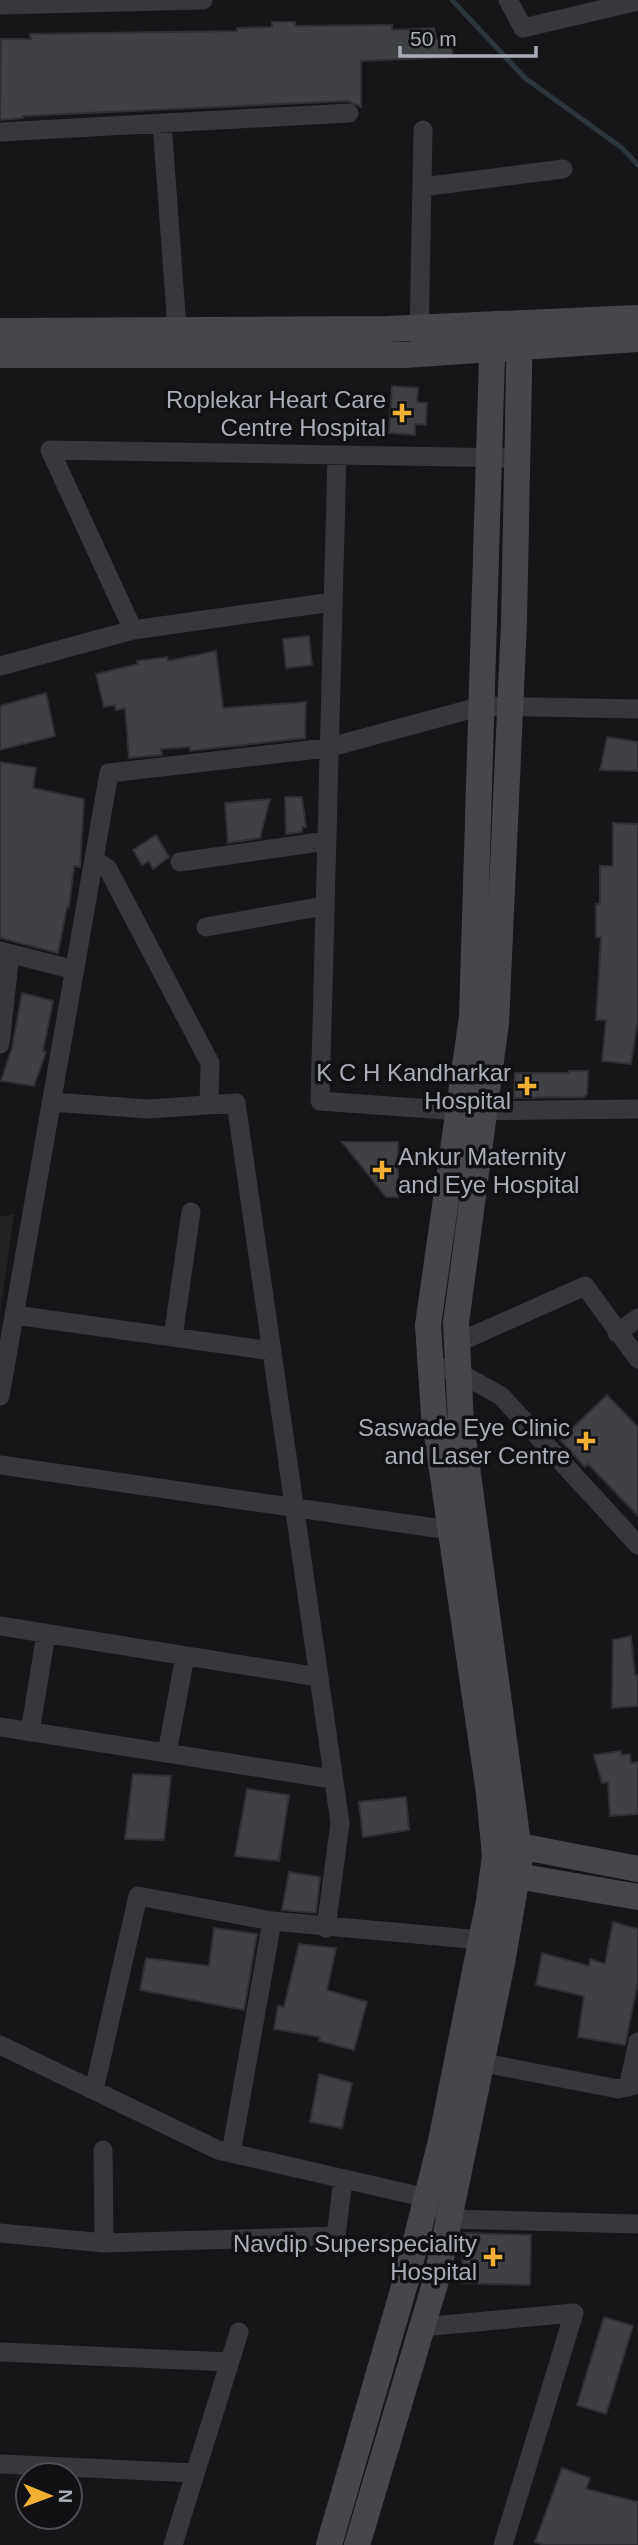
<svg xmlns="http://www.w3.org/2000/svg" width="638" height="2545" font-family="Arial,sans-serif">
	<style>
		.built { fill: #222225 }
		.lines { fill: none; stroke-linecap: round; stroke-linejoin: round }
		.stream { stroke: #2c353c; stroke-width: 5 }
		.building { fill: #404145; stroke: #303034; stroke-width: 2 }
		.street { stroke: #37383d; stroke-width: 19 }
		.secondary { stroke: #45474d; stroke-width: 26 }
		.poi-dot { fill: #f2b134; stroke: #111113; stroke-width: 2.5 }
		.labels { text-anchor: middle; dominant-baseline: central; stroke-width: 7; stroke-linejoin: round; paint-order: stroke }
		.poi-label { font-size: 24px; fill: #a8adb8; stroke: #111113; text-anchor: end }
	</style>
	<rect width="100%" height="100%" fill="#161618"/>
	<path class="built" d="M14 1214 0 1315V1217Z"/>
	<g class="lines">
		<path class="stream" d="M452 0 525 78 622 148 638 165"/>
	</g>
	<path class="building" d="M272 22H295V26L392 25V30L434 28 436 39 450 37 453 57 361 61V107L348 101 23 116V118L0 120 1 39H31L30 34 237 31V28L272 27Z
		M392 386 418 388 417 402 427 403 426 425 415 424V435L389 433Z
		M309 636 312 665 286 668 283 639Z
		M216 651 223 708 306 702 305 738 190 751V747L161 749 162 755 129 758 125 708 116 710 115 705 104 707 96 674 138 664 137 661 167 657 168 661Z
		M46 693 55 736 0 750V706Z
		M607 737 638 742V771L600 770Z
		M0 762 36 768 33 788 84 799 80 867 74 866 69 907H67L58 953 0 938Z
		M285 797H302L306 827H302V832L286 834Z
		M270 799 260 838 228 843 225 803Z
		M613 823 638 824V1019L631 1064 602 1061 606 1020H596L601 937H596V904H600V866H613Z
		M156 835 169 857 153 869 149 861 142 865 133 850Z
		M22 993 53 1001 43 1051 46 1052 34 1086 1 1081 12 1048Z
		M569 1071H588L587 1094 584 1097 514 1098 515 1073H569Z
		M342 1142H398V1197H386Z
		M607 1395 638 1427V1516L588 1464 585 1467 560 1440Z
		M631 1636 635 1675H638V1706L612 1708 613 1640Z
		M621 1751V1755L630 1754 631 1763 638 1762V1814L610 1816 608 1782 602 1783 594 1755Z
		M133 1774 171 1776 164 1840 125 1839Z
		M247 1789 289 1795 279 1861 235 1856Z
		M406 1797 409 1830 363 1837 359 1802Z
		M289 1872 320 1877 316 1913 282 1910Z
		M613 1922 638 1929V1982L625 2045 578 2037 584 1996 536 1985 542 1953 589 1966 590 1959 605 1964Z
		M214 1928 257 1934 244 2010 140 1990 146 1958 209 1966Z
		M299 1944 336 1948 327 1990 367 2002 354 2050 319 2041 320 2037 274 2029 278 2006 284 2007Z
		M319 2074 352 2083 342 2128 310 2122Z
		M463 2233 531 2235 530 2285 462 2283Z
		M604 2317 633 2326 606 2414 577 2405Z
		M562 2468 590 2478 586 2489 638 2502V2545H544L535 2542Z"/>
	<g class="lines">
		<path class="street" d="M508 0 523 28 638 1
			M0 5 203 0
			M162 123 178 342
			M0 132 349 113
			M422 187 563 169
			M419 339 423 130
			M337 455 320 1101 459 1111 638 1109
			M133 630 50 450 517 458
			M0 666 133 630 332 602
			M94 859 108 869 210 1063 209 1105
			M180 862 326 841
			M206 927 324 906
			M0 951 75 970
			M0 1044 10 954
			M52 1102 148 1109 236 1103 340 1823 326 1928
			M15 1315 272 1351
			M617 1333 638 1318
			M173 1337 191 1212
			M457 1343 585 1286 638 1359
			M431 1365 458 1372 501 1396 638 1545
			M0 1396 109 773 327 748 482 706 638 709
			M0 1465 463 1532
			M0 1626 318 1677
			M0 1727 332 1779
			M30 1732 46 1634
			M167 1753 185 1656
			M0 2045 218 2150 427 2198 449 2219 638 2224
			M469 2060 618 2089 638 2084
			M628 2087 638 2042
			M94 2090 138 1896 272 1921 481 1940
			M103 2150 104 2243
			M231 2153 272 1921
			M0 2233 104 2243 336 2236 343 2179
			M422 2327 574 2313 503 2545
			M0 2352 229 2362
			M0 2464 195 2473
			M173 2545 239 2332"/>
		<path class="secondary" d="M0 331 388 329 638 318
			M0 355H405L638 339
			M638 1869 519 1846 495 1856 517 1876 638 1897
			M329 2545 406 2280 441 2141 489 1901 495 1856 489 1793 434 1415 428 1325 472 1017 493 324
			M357 2545 437 2277 502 1963 520 1858 461 1423 456 1323 496 1023 514 622 520 323"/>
	</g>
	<g class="poi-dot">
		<path d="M398.5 402.5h7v7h7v7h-7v7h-7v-7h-7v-7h7z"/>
		<path d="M523.5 1075.5h7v7h7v7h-7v7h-7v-7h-7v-7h7z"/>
		<path d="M378.5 1159.5h7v7h7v7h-7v7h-7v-7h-7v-7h7z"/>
		<path d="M582.5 1430.5h7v7h7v7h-7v7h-7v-7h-7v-7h7z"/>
		<path d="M489.5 2246.5h7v7h7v7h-7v7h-7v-7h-7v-7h7z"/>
	</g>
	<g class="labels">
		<g class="poi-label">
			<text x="386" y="399">Roplekar Heart Care<tspan x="386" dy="28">Centre Hospital</tspan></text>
			<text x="511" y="1072">K C H Kandharkar<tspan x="511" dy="28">Hospital</tspan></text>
			<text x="398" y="1156" text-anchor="start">Ankur Maternity<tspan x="398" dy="28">and Eye Hospital</tspan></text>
			<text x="570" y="1427">Saswade Eye Clinic<tspan x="570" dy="28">and Laser Centre</tspan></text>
			<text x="477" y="2243">Navdip Superspeciality<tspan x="477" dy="28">Hospital</tspan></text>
		</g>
	</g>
	<g transform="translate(49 2496) rotate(91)"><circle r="33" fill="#111113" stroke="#4d4f55" stroke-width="2"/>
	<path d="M0-5L12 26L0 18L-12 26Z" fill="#f2b134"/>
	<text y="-10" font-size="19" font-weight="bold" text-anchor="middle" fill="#a8adb8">N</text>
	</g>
	<path d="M400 46v10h136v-10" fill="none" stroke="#a8adb8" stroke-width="3.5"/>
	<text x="410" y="46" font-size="21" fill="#a8adb8" stroke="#111113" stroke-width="5" paint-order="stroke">50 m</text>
</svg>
